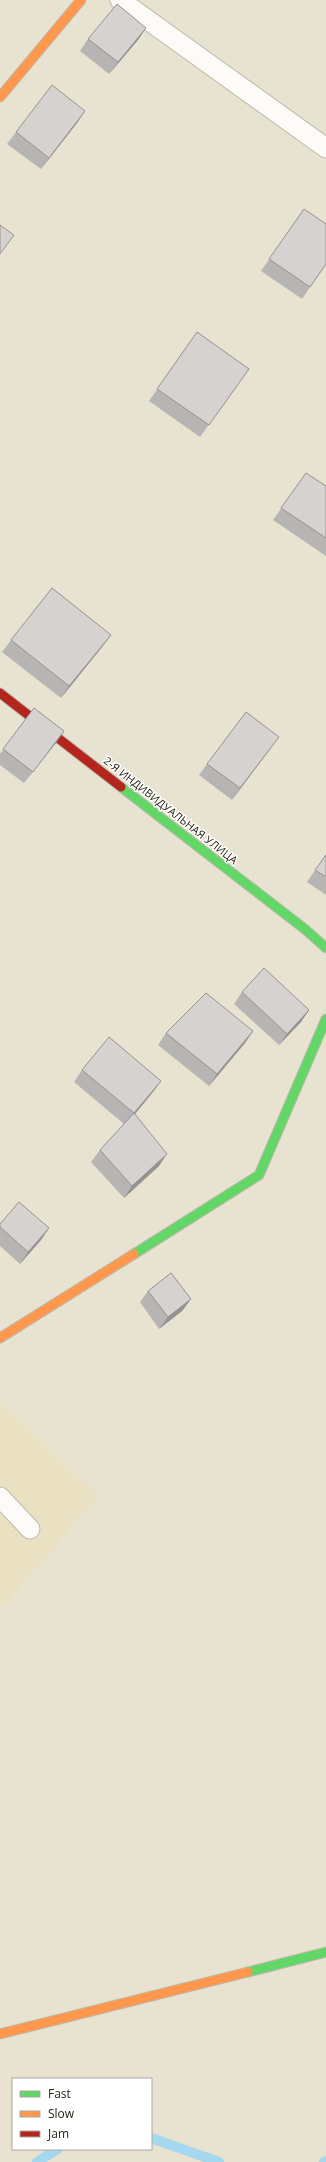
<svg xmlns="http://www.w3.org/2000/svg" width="326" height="2162" font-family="'Open Sans',sans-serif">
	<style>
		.built { fill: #eae0c2 }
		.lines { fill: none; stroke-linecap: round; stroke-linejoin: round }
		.stream { stroke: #a5d8ee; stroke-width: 10 }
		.lane-casing { stroke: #beb9ab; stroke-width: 21 }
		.fast-casing { stroke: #beb9ab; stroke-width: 11 }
		.slow-casing { stroke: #beb9ab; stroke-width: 11 }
		.jam-casing { stroke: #beb9ab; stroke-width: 11 }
		.lane { stroke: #fcfbf8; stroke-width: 19 }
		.fast { stroke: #63d668; stroke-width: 9 }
		.slow { stroke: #ff974d; stroke-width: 9 }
		.jam { stroke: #b3261e; stroke-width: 9 }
		.wall { fill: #b7b5b3 }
		.shaded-wall { fill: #959392 }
		.building { fill: #d5d2d0; stroke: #959392 }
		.labels { text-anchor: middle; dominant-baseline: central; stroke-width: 3; stroke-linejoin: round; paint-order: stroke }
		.street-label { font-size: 11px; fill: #272316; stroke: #fff }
	</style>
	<rect width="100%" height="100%" fill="#e8e2d0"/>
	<path class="built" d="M0 1402 98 1496 3 1607 0 1605Z"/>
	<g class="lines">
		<path class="stream" d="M151 2138 219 2162
			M37 2162 58 2149
			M324 2162 326 2161"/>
		<g class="lane-casing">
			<path id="lane" d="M120 0 326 148
				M0 1497 30 1529"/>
		</g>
		<g class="fast-casing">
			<path id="fast" d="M121 787 306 930 326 948
				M134 1254 259 1175 326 1019
				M248 1972 326 1952"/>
		</g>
		<g class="slow-casing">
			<path id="slow" d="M0 97 81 0
				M0 1338 134 1254
				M0 2034 248 1972"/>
		</g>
		<g class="jam-casing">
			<path id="jam" d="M0 693 121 787"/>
		</g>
		<use href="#lane" class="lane"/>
		<use href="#fast" class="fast"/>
		<use href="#slow" class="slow"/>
		<use href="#jam" class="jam"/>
	</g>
	<path class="wall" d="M146 28 138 40 109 74 80 51 88 39Z
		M85 111 77 123 41 169 7 144 16 132Z
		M304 209 326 264 302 299 261 271Z
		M197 332 249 369 200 437 149 401Z
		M306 473 326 486V556L273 520Z
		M111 635 102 647 61 698 2 652 11 640Z
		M34 708 56 743 24 783 0 765V754Z
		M270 749 232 800 199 775 207 764Z
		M326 854V895L307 882Z
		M242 992 309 1010 301 1022 279 1045 234 1004Z
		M253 1031 245 1043 209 1086 158 1045 166 1033Z
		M82 1070 161 1081 153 1092 135 1114 159 1166 124 1198 91 1162 100 1150 124 1124 74 1082Z
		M0 1224 49 1228 41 1240 20 1264 0 1246Z
		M148 1291 191 1299 182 1311 159 1329 140 1302Z"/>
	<path class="shaded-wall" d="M146 28 138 40 109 74 118 62Z
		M85 111 77 123 41 169 49 158Z
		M111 635 102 647 61 698 69 686Z
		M64 731 56 743 24 783 33 772Z
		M279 737 270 749 232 800 240 788Z
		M309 1010 301 1022 279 1045 287 1034Z
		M253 1031 245 1043 209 1086 217 1074Z
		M161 1081 153 1092 126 1125 134 1113Z
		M167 1154 159 1166 124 1198 132 1186Z
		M49 1228 41 1240 20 1264 28 1252Z
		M191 1299 182 1311 159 1329 168 1317Z"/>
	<path class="building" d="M117 4 146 28 118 62 88 39Z
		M52 85 85 111 49 158 16 132Z
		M304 209 326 224V264L310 287 269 259Z
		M0 225 14 235 0 254Z
		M197 332 249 369 209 425 157 389Z
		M306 473 326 486V538L281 508Z
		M52 588 111 635 69 686 11 640Z
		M34 708 64 731 33 772 3 749Z
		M246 712 279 737 240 788 207 764Z
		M326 855V877L315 870Z
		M264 968 309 1010 287 1034 242 992Z
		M206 993 253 1031 217 1074 166 1033Z
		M109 1037 161 1081 134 1113 82 1070Z
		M134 1113 167 1154 132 1186 100 1150Z
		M19 1202 49 1228 28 1252 0 1227V1224Z
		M171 1273 191 1299 168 1317 148 1291Z"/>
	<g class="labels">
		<g class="street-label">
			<text transform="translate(171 810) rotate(38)">2-Я ИНДИВИДУАЛЬНАЯ УЛИЦА</text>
		</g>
	</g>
	<rect x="12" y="2078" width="140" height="72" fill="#ffffff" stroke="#a9a7a2"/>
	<rect x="20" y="2091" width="20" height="6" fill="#63d668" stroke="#a9a7a2"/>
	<text x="48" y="2098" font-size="12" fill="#272316">Fast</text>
	<rect x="20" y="2111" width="20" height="6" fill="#ff974d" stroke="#a9a7a2"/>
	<text x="48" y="2118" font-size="12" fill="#272316">Slow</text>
	<rect x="20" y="2131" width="20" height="6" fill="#b3261e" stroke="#a9a7a2"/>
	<text x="48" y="2138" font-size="12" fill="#272316">Jam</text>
</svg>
